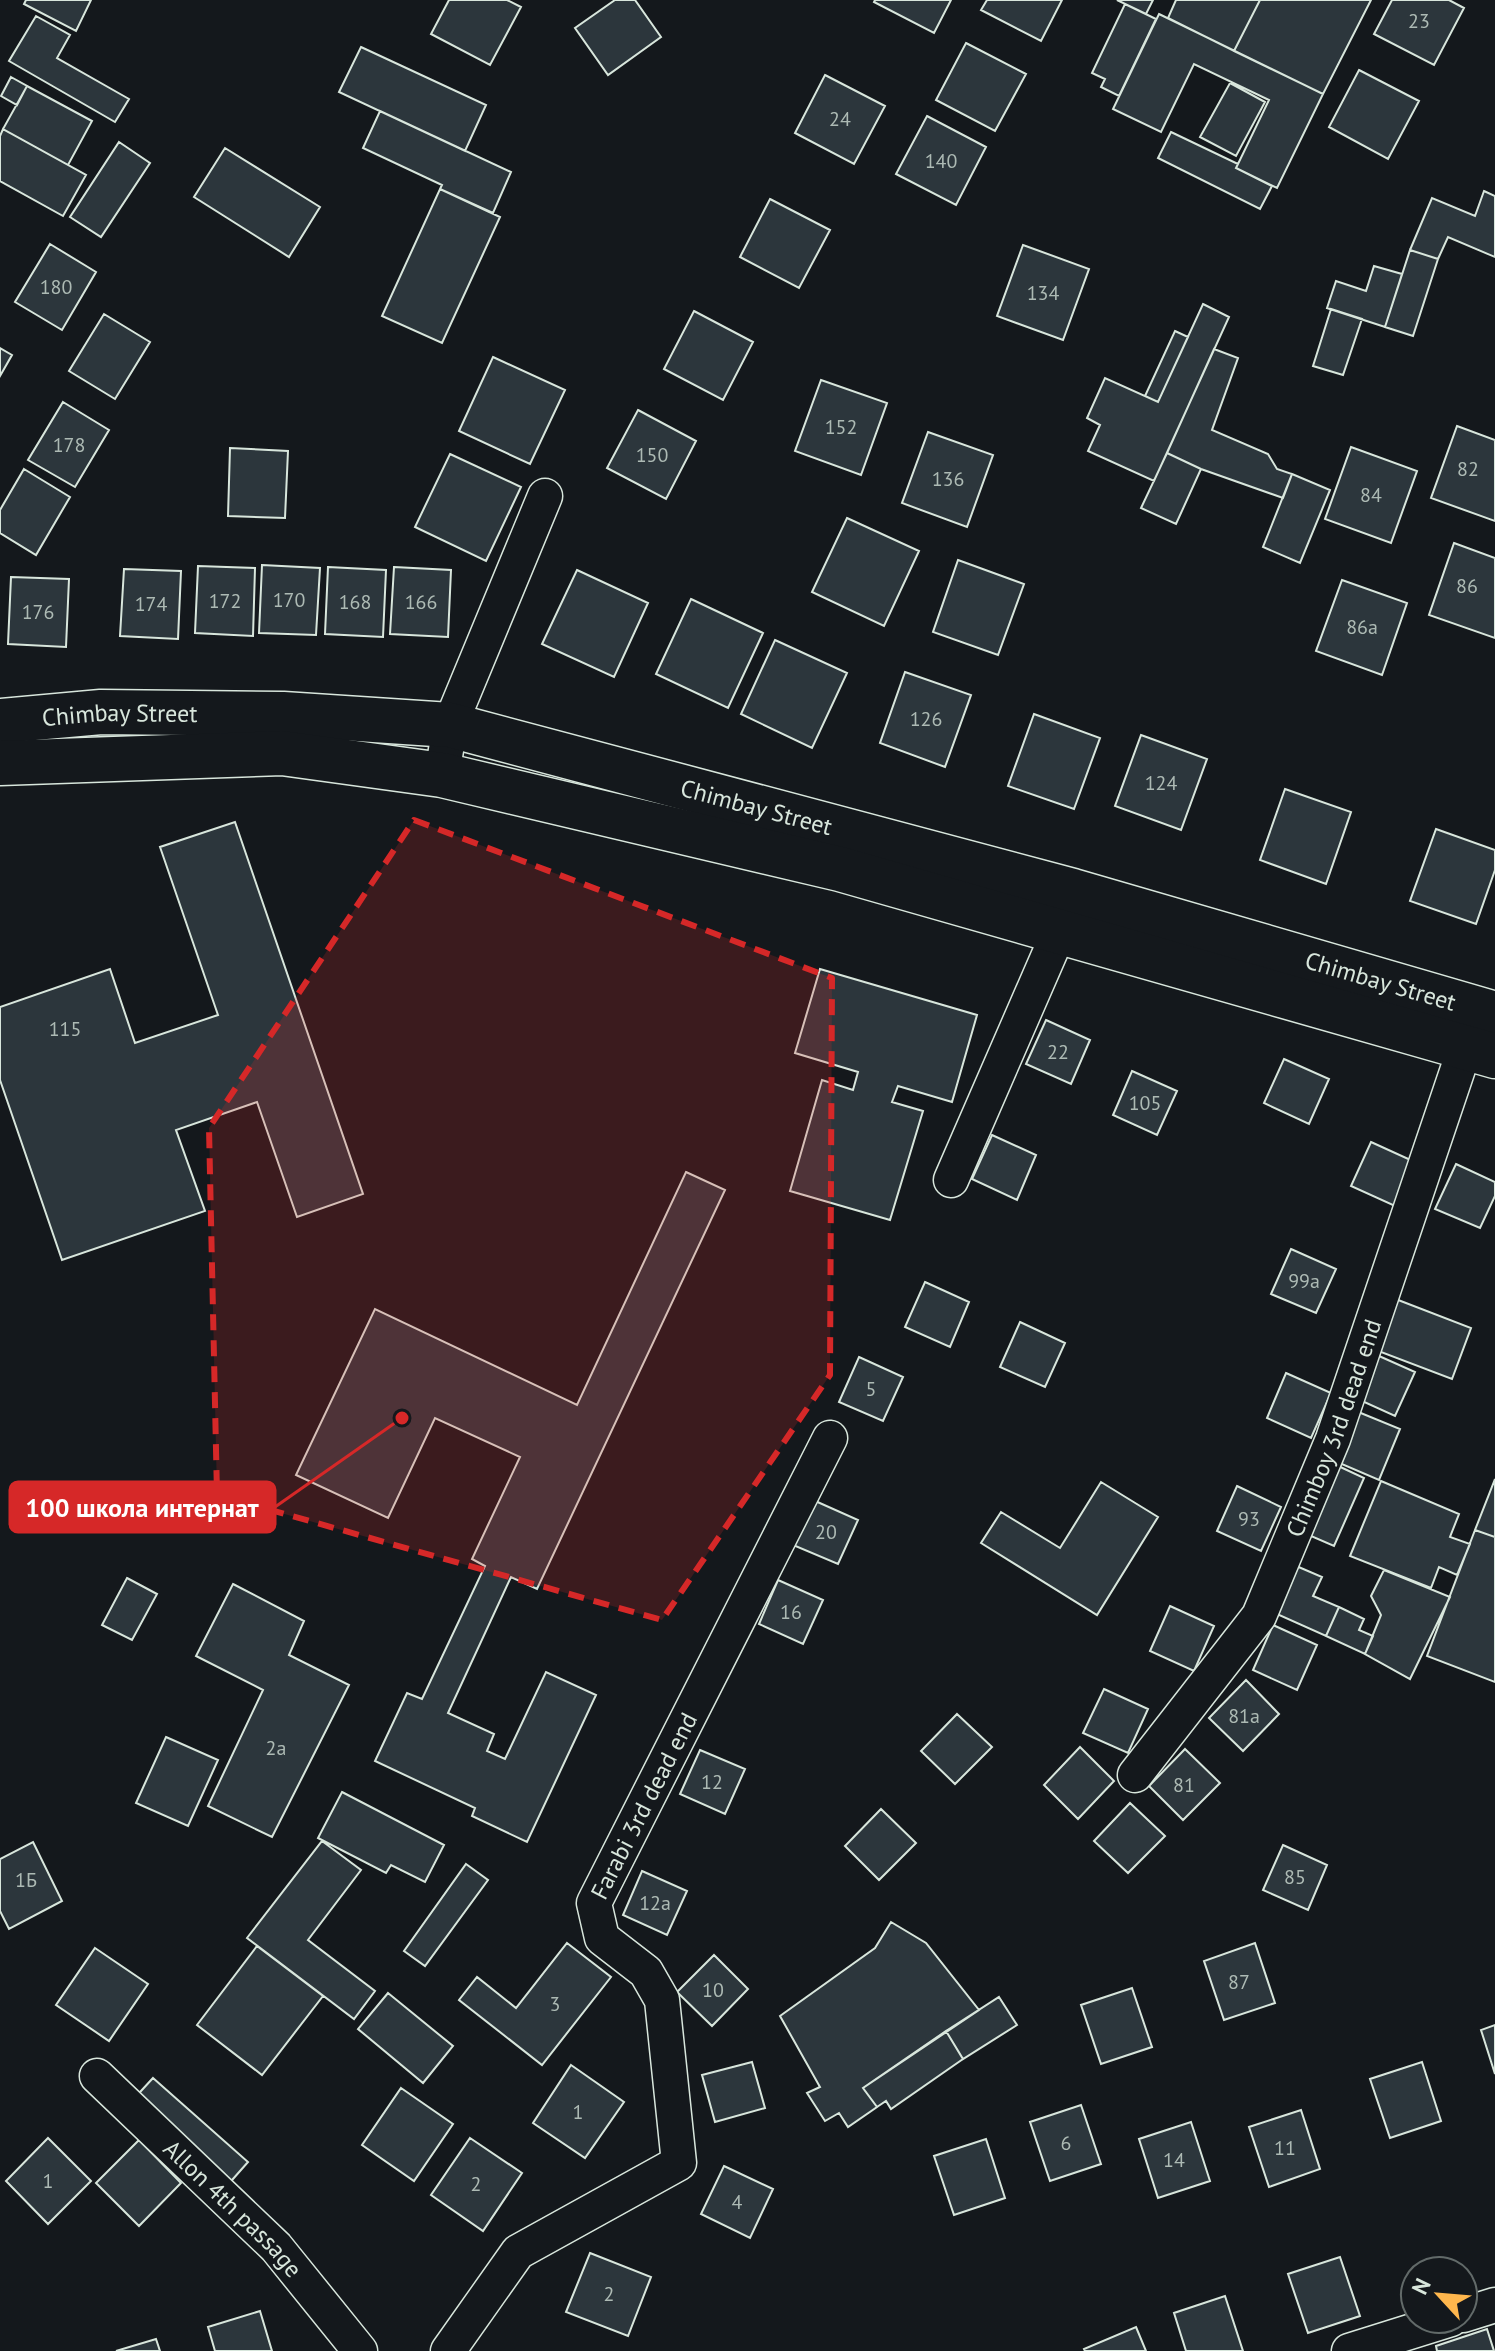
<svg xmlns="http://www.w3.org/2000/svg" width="1495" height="2351" font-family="'PT Sans',sans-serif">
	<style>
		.building { fill: #2c363c; stroke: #d8e6dc; stroke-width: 2 }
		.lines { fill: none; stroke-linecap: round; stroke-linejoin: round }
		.street-casing { stroke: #d8e6dc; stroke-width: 37 }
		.secondary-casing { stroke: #d8e6dc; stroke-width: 47 }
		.street { stroke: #14181c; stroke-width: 34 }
		.secondary { stroke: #14181c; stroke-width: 44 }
		.marked { fill: #d62828; fill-opacity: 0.2; stroke: #d62828; stroke-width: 6; stroke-dasharray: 16 10; stroke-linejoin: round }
		.labels { text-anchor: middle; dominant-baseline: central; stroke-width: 6; stroke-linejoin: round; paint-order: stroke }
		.number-label { font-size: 20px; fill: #adbab4 }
		.street-label { font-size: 24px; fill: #d8e6dc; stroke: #14181c }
		.leader { fill: none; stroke: #d62828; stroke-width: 3 }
		.callout-dot { fill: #d62828; stroke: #14181c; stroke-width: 3 }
		.callout { fill: #d62828; stroke: #d62828; stroke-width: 3 }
		.callout-label { font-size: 26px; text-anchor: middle; font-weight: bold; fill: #fff }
	</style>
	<rect width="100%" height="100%" fill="#14181c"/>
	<path class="building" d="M26 0H91L76 31 24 4Z
		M449 0H507L521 7 490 65 431 34Z
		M615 0H635L661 37 608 75 575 28Z
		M875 0H951L934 33 874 2Z
		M987 0H1062L1041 41 981 10Z
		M1117 0H1153L1146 14Z
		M1176 0H1260L1234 51 1168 18Z
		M1260 0H1371L1323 94 1234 51Z
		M1392 0H1449L1464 8 1434 65 1374 34Z
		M1125 4 1156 19 1119 96 1101 87 1105 79 1092 73Z
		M1159 14 1323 94 1277 188 1236 168 1269 100 1194 64 1161 132 1113 109Z
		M36 16 70 35 57 58 129 99 115 122 9 61Z
		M966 43 1026 74 995 131 936 100Z
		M361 47 486 105 465 151 339 92Z
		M1359 70 1419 101 1388 159 1329 127Z
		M825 75 885 106 854 164 795 133Z
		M11 77 27 86 17 105 1 96Z
		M1230 83 1265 102 1236 156 1200 137Z
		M27 86 92 121 68 165 3 129Z
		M380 111 511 172 493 213 440 189 442 185 363 148Z
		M927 116 986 147 956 205 896 174Z
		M3 129 86 175 63 216 0 181V136Z
		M1171 132 1238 164 1236 168 1272 186 1260 209 1158 158Z
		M119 142 150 163 101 237 70 217Z
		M225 148 320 207 289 257 194 197Z
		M440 189 500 217 442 343 382 316Z
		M1484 191 1495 196V257L1448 237 1438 259 1410 250 1432 198 1475 216Z
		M770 199 830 230 799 288 740 257Z
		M50 244 96 272 62 330 15 302Z
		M1023 245 1089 269 1063 340 997 316Z
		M1410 250 1438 259 1413 336 1385 327Z
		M1374 266 1402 274 1385 327 1327 308 1336 281 1366 291Z
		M1203 304 1229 317 1154 481 1088 451 1100 425 1087 418 1105 378 1158 402Z
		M1331 309 1362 319 1343 375 1313 366Z
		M694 311 753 342 723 400 664 369Z
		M104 314 150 342 115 399 69 371Z
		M1175 331 1188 337 1158 402 1145 396Z
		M0 348 12 355 0 376Z
		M1214 349 1238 358 1212 430 1268 454 1277 469 1292 474 1283 498 1201 469 1167 453Z
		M493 357 565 390 530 464 459 431Z
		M821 380 887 403 861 475 795 451Z
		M63 402 109 430 75 487 28 460Z
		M638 410 696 441 666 499 607 468Z
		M1457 426 1495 440V521L1431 498Z
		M928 432 993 455 967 527 902 503Z
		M1351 447 1417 471 1391 543 1325 519Z
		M230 448 288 451 285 518 228 516Z
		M1167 453 1201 469 1176 524 1141 508Z
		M450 454 521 487 486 561 415 527Z
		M24 469 70 497 36 555 0 533V510Z
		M1292 474 1330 490 1300 563 1263 547Z
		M847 518 919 551 884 626 812 592Z
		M1454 543 1495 558V638L1429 615Z
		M958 560 1024 584 998 655 933 632Z
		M262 565 320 568 316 635 259 633Z
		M198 566 255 568 253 636 195 633Z
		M328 567 386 570 383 637 325 634Z
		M394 567 451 570 448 637 390 634Z
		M124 569 181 571 178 639 120 636Z
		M577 570 648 603 614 677 542 644Z
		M11 577 69 579 66 647 8 644Z
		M1342 580 1407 603 1382 675 1316 651Z
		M691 599 763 633 728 708 656 674Z
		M775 640 847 673 812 748 741 714Z
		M905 672 971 695 945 767 880 743Z
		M1034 714 1100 738 1074 809 1008 786Z
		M1141 735 1207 759 1181 830 1115 806Z
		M1285 789 1351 812 1326 884 1260 860Z
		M235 822 363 1194 297 1217 257 1102 176 1130 205 1211 62 1260 0 1080V1007L110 969 135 1043 218 1015 160 847Z
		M1436 829 1495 850V870L1476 924 1410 901Z
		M820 969 977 1015 952 1102 898 1086 892 1102 923 1111 890 1220 790 1191 822 1080 853 1090 858 1072 795 1053Z
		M1046 1020 1090 1040 1071 1084 1026 1064Z
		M1284 1059 1329 1079 1309 1124 1264 1103Z
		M1132 1071 1177 1091 1157 1135 1113 1115Z
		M992 1135 1036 1155 1017 1200 972 1179Z
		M1371 1142 1415 1162 1395 1206 1351 1186Z
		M1456 1164 1495 1182V1196L1480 1228 1435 1209Z
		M686 1172 725 1190 537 1589 511 1577 448 1713 494 1734 487 1751 505 1759 546 1672 596 1695 527 1842 472 1816 475 1808 375 1761 407 1693 422 1699 485 1566 472 1559 520 1457 435 1418 388 1518 296 1475 375 1309 577 1405Z
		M1291 1249 1336 1269 1316 1313 1271 1294Z
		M925 1282 969 1302 950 1347 905 1327Z
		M1393 1298 1471 1328 1452 1379 1373 1349Z
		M1020 1322 1065 1343 1045 1387 1000 1367Z
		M1370 1352 1415 1372 1395 1416 1351 1396Z
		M859 1357 903 1377 883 1421 839 1402Z
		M1286 1373 1331 1393 1311 1438 1267 1418Z
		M1351 1409 1400 1429 1379 1480 1330 1459Z
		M1334 1464 1364 1478 1334 1546 1304 1533Z
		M1495 1479V1537L1475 1530Z
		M1381 1481 1459 1514 1450 1537 1470 1544 1457 1575 1439 1567 1431 1588 1350 1556Z
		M1101 1482 1158 1517 1097 1615 981 1543 1001 1512 1060 1548Z
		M1237 1486 1281 1507 1261 1551 1217 1531Z
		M813 1500 858 1520 838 1564 793 1545Z
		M1475 1530 1495 1537V1682L1427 1656Z
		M1287 1562 1322 1577 1313 1596 1339 1607 1326 1636 1266 1609Z
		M1384 1570 1450 1597 1410 1679 1365 1654 1381 1615 1371 1596Z
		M127 1578 157 1594 132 1640 102 1625Z
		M778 1580 823 1600 803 1644 759 1624Z
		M233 1584 304 1621 289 1655 349 1685 272 1837 208 1806 263 1690 196 1656Z
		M1170 1606 1214 1626 1194 1671 1150 1651Z
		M1339 1607 1364 1619 1359 1630 1373 1636 1365 1654 1326 1636Z
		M1273 1625 1317 1645 1297 1690 1253 1670Z
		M1246 1680 1279 1714 1243 1751 1209 1718Z
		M1104 1689 1148 1709 1128 1753 1083 1733Z
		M957 1714 992 1747 955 1784 921 1751Z
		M166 1737 218 1760 188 1826 136 1803Z
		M1080 1747 1114 1781 1078 1819 1044 1785Z
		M1185 1749 1220 1783 1183 1820 1149 1786Z
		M700 1750 745 1769 725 1814 680 1794Z
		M342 1792 444 1845 425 1882 391 1865 386 1873 318 1838Z
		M1130 1803 1165 1836 1128 1873 1094 1841Z
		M881 1809 916 1843 879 1880 845 1846Z
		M322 1841 361 1870 308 1940 375 1991 354 2019 247 1938Z
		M33 1842 62 1901 9 1929 0 1911V1859Z
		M1283 1845 1327 1865 1308 1910 1263 1890Z
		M466 1864 488 1880 425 1966 404 1951Z
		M642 1871 687 1891 667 1935 623 1915Z
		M891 1922 926 1943 979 2010 863 2088 877 2107 848 2127 839 2113 825 2121 807 2093 820 2087 780 2016 875 1948Z
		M567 1943 611 1977 542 2065 459 2000 477 1977 516 2008Z
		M1255 1943 1275 2003 1224 2020 1204 1961Z
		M257 1946 323 1996 262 2075 197 2025Z
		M95 1948 148 1984 109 2041 56 2005Z
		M714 1955 748 1989 712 2026 677 1992Z
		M1132 1988 1152 2047 1101 2064 1081 2005Z
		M388 1993 453 2046 423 2083 358 2029Z
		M999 1997 1017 2025 963 2059 946 2031Z
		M1495 2025V2074L1481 2030Z
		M946 2031 963 2059 891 2109 886 2101 877 2107 863 2088Z
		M752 2062 765 2108 715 2122 702 2075Z
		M1422 2062 1441 2121 1390 2138 1370 2079Z
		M571 2065 624 2102 585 2158 533 2123Z
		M153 2078 248 2162 225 2188 129 2104Z
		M401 2088 453 2124 414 2181 362 2145Z
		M1081 2105 1101 2164 1050 2181 1030 2122Z
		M1301 2110 1320 2169 1269 2187 1249 2127Z
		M1191 2122 1210 2181 1158 2198 1139 2139Z
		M48 2138 91 2181 48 2224 6 2181Z
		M470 2138 522 2173 483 2231 431 2195Z
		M986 2139 1005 2198 954 2215 934 2156Z
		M139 2140 181 2183 139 2226 96 2183Z
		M724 2166 773 2189 750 2238 701 2214Z
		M590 2253 651 2277 628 2336 566 2312Z
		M1340 2257 1360 2316 1308 2333 1288 2274Z
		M1225 2296 1243 2351H1186L1174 2313Z
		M260 2311 272 2351H215L208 2327Z
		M1136 2327 1146 2351H1085L1084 2349Z
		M1487 2329 1494 2351H1437L1436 2346Z
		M156 2339 160 2351H116Z"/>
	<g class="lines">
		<g class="street-casing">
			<g id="street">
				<path d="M442 775 450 725 545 496"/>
				<path d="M951 1180 1059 932 1067 908"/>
				<path id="s1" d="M1135 1775 1259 1616 1333 1439 1465 1048"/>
				<path id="s2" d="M97 2076 276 2247 360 2351"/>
				<path d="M1463 2315 1495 2305"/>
				<path id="s3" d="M448 2351 518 2252 679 2163 662 2000 646 1972 602 1938 594 1903 830 1438"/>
				<path d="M1349 2351 1451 2319"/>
			</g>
		</g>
		<g class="secondary-casing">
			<g id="secondary">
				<path id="s4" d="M0 721 101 712 283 714 450 725 1073 891 1495 1014"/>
				<path d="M0 763 282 753 442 775 840 869 1495 1056"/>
			</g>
		</g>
		<use href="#street" class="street"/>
		<use href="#secondary" class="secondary"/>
	</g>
	<path class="marked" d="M414 820 832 978 830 1375 662 1620 217 1495 209 1128Z"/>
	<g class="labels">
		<g class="number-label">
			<text x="1419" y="21">23</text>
			<text x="840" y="119">24</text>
			<text x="941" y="161">140</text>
			<text x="56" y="287">180</text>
			<text x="1043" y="293">134</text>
			<text x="841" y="427">152</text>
			<text x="69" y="445">178</text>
			<text x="652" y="455">150</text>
			<text x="1468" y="469">82</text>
			<text x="948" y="479">136</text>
			<text x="1371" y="495">84</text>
			<text x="1467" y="586">86</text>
			<text x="289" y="600">170</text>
			<text x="225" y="601">172</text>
			<text x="355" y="602">168</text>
			<text x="421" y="602">166</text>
			<text x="151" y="604">174</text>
			<text x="38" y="612">176</text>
			<text x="1362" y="627">86a</text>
			<text x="926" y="719">126</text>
			<text x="1161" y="783">124</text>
			<text x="65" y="1029">115</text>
			<text x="1058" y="1052">22</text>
			<text x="1145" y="1103">105</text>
			<text x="1304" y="1281">99a</text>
			<text x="871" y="1389">5</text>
			<text x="1249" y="1519">93</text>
			<text x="826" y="1532">20</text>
			<text x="791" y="1612">16</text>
			<text x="1244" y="1716">81a</text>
			<text x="276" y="1748">2a</text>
			<text x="712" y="1782">12</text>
			<text x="1184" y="1785">81</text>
			<text x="1295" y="1877">85</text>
			<text x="26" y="1880">1Б</text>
			<text x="655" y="1903">12a</text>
			<text x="1239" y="1982">87</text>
			<text x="713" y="1990">10</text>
			<text x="555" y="2004">3</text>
			<text x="578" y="2112">1</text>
			<text x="1066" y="2143">6</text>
			<text x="1285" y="2148">11</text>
			<text x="1174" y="2160">14</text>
			<text x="48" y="2181">1</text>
			<text x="476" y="2184">2</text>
			<text x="737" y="2202">4</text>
			<text x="609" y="2294">2</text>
		</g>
		<g class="street-label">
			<text stroke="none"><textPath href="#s4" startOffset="120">Chimbay Street</textPath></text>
			<text stroke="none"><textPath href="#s4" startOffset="768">Chimbay Street</textPath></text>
			<text stroke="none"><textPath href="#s4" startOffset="1416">Chimbay Street</textPath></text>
			<text stroke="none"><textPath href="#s1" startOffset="404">Chimboy 3rd dead end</textPath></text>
			<text stroke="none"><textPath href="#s3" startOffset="702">Farabi 3rd dead end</textPath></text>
			<text stroke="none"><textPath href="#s2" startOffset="190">Allon 4th passage</textPath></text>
		</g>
	</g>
	<path class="leader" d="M402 1418L275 1507"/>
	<circle class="callout-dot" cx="402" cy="1418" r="8"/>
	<rect class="callout" x="10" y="1482" width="265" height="50" rx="8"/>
	<g class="callout-label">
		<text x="142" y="1517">100 школа интернат</text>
	</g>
	<g transform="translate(1439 2295) rotate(296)"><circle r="38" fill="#14181c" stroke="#626a69" stroke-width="2"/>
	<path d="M0-6L14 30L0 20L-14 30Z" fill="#ffb74d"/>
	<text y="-12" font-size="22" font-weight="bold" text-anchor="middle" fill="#d8e6dc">N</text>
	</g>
</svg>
